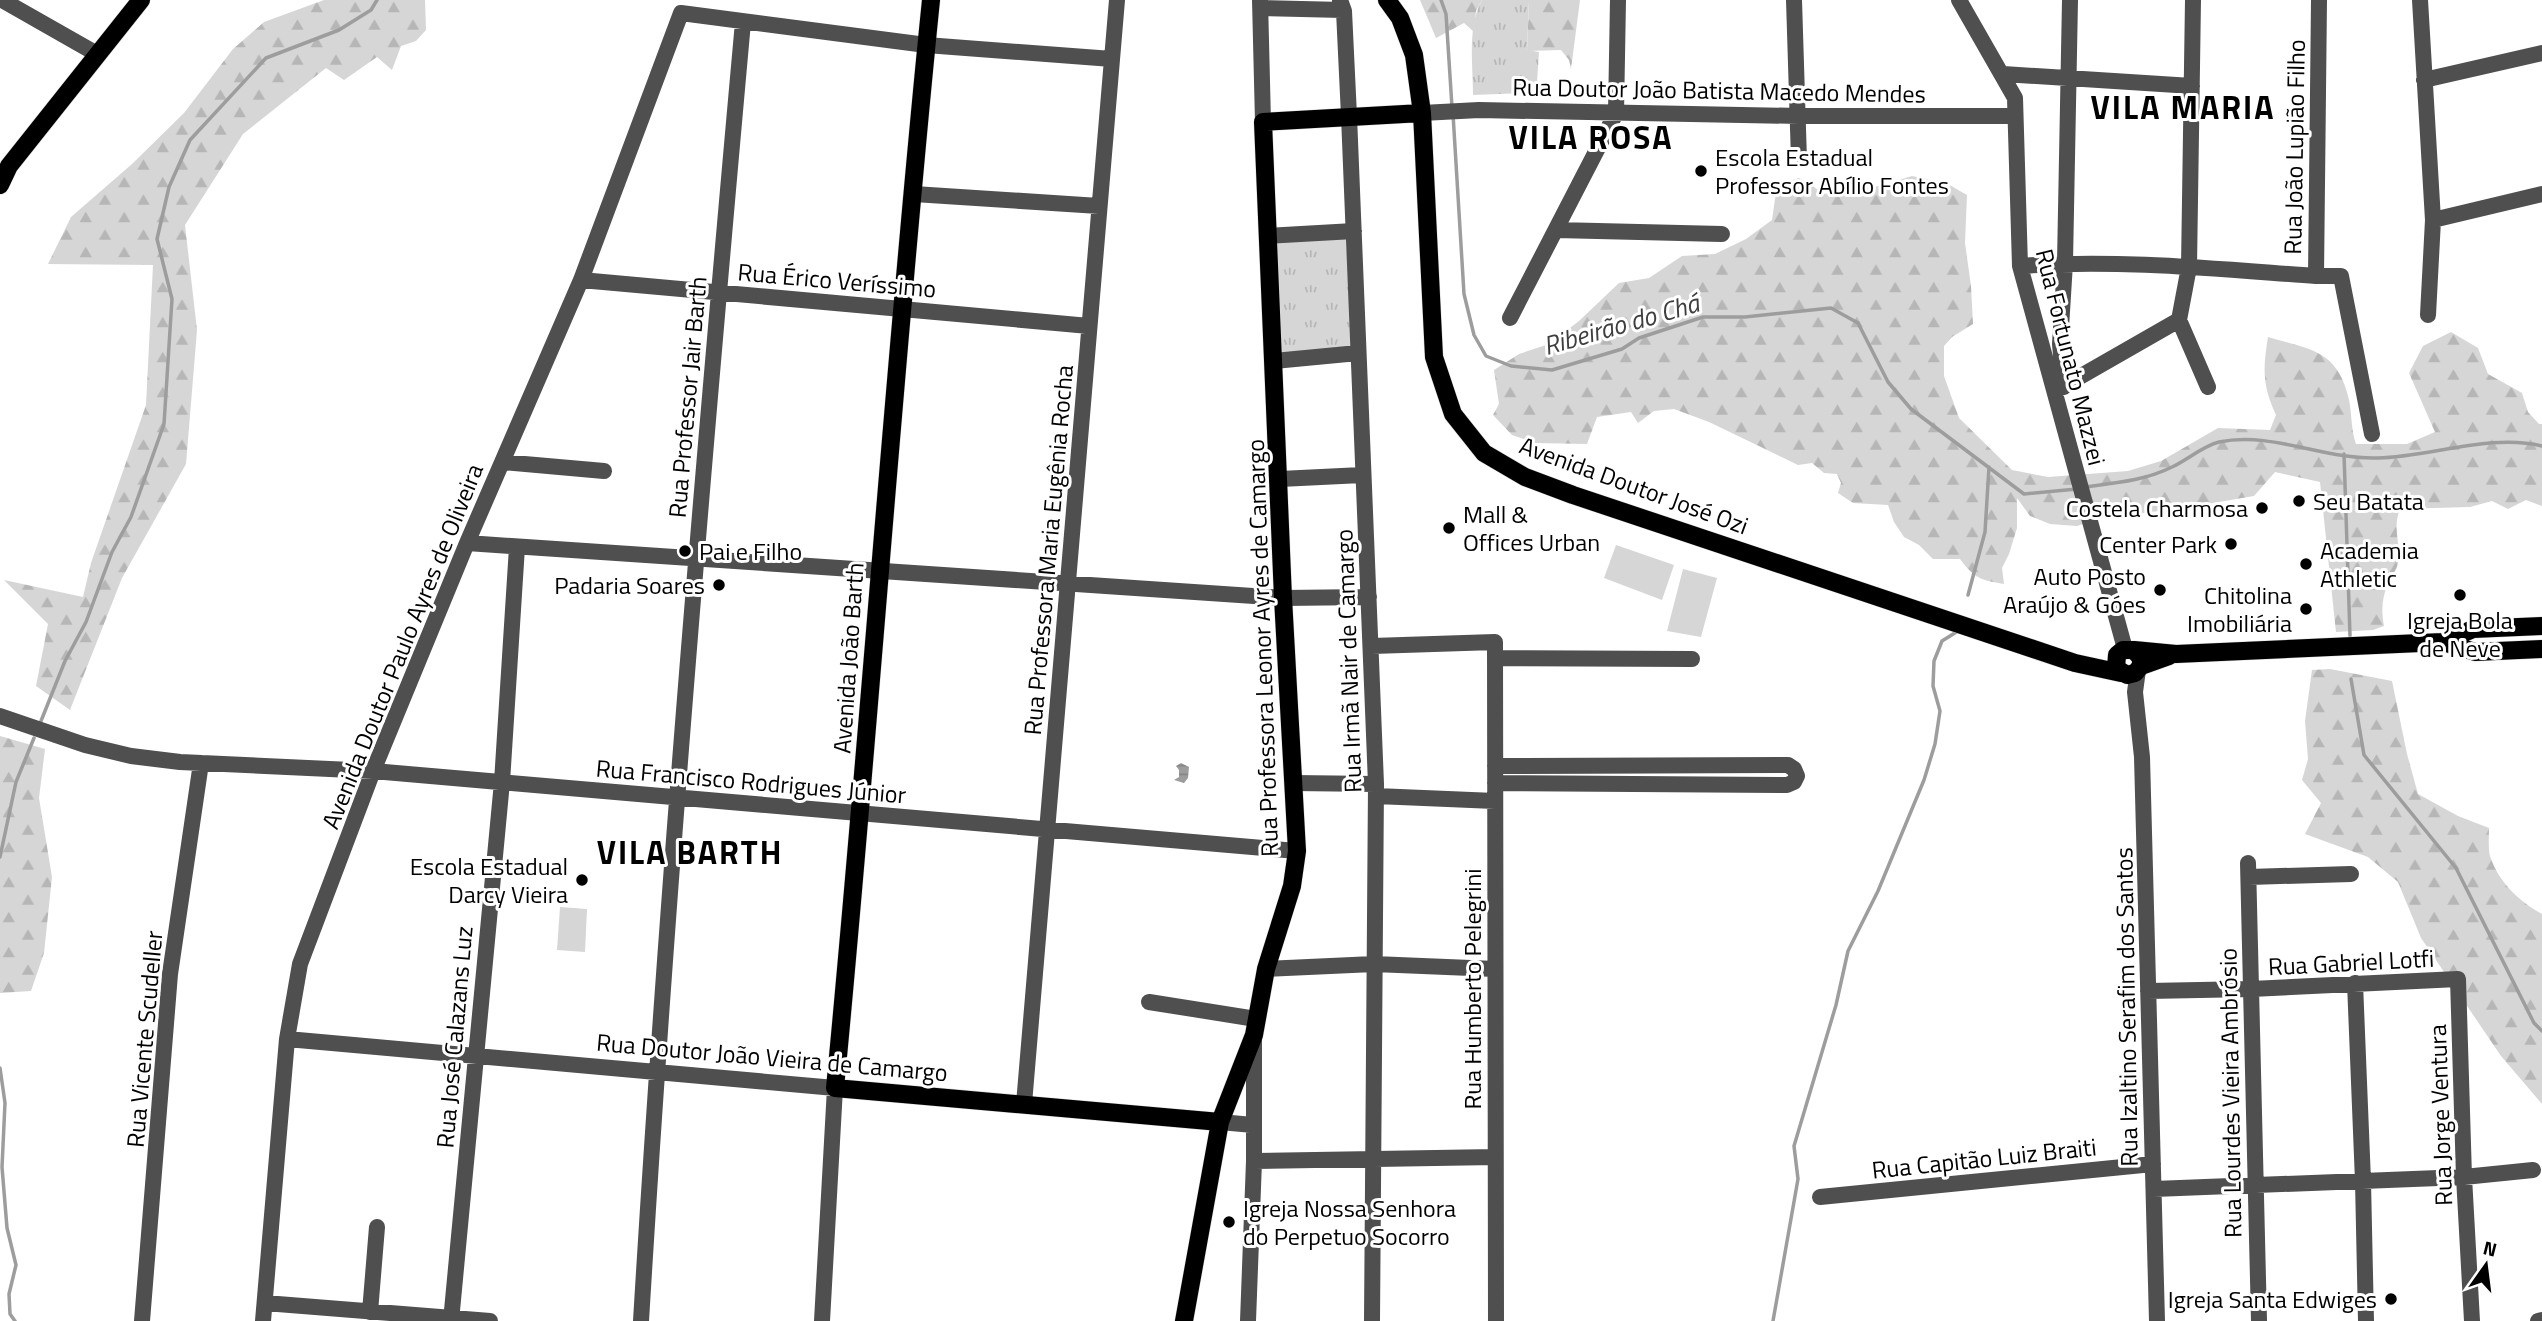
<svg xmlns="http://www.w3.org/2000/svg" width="2542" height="1321" font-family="'Titillium Web',sans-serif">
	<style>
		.forest { fill: url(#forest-firs) }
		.park { fill: url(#park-tufts) }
		.pitch { fill: #d6d6d6 }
		.water { fill: url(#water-rules) }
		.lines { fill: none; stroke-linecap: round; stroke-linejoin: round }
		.stream { stroke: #9d9d9d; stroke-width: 3.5 }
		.major-casing { stroke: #dbdbdb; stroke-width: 19 }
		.minor { stroke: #4f4f4f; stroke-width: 16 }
		.major { stroke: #000; stroke-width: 18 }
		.poi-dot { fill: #000; stroke: #fff; stroke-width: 2.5 }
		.labels { text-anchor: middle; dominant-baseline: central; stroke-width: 6; stroke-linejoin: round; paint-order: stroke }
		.street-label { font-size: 24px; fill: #000; stroke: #fff }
		.poi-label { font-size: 24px; fill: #000; stroke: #fff; text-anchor: end }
		.water-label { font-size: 26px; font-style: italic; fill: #3e3e3e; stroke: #fff }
		.district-label { font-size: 32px; font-weight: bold; letter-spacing: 2px; fill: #000; stroke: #fff }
	</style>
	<defs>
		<pattern id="forest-firs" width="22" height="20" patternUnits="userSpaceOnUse" patternTransform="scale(1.75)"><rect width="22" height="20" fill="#d6d6d6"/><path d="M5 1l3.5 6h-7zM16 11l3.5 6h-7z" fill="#b6b6b6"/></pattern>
		<pattern id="park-tufts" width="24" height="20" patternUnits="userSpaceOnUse" patternTransform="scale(1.75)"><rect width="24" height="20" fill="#d6d6d6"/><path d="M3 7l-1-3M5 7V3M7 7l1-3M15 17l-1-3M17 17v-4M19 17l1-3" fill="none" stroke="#b6b6b6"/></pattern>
		<pattern id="water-rules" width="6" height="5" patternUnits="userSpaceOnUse" patternTransform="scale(1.75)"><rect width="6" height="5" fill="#9d9d9d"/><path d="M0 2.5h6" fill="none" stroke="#858585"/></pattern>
	</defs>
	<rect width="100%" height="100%" fill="#fff"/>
	<path class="forest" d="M324 0H425L426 30 416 41 401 46 392 70 377 57 344 80 326 68 243 134 185 225 197 330 186 464 122 578 70 710 36 686 48 624 4 580 83 597 91 563 146 405 153 265 48 264 71 217 132 164 184 113 233 49 264 22Z
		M1420 0H1482L1476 11 1474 32 1464 23 1436 38Z
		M1529 0H1580L1571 69 1569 60 1561 50 1527 51Z
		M1912 176 1946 183 1967 195 1965 243 1971 286 1973 324 1952 337 1944 346V376L1959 418 2012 470 2048 477 2128 471 2161 461 2218 428 2270 430 2276 415C2262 385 2263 369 2268 337 2311 350 2338 350 2349 400 2352 415 2351 430 2356 444H2407L2435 432 2409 373 2423 346 2451 332 2478 348 2488 374 2522 393 2528 412 2539 424H2542V506L2526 500 2508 509 2492 501 2470 507 2400 509C2392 529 2401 541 2398 563 2397 570 2391 576 2388 583 2382 598 2381 610 2384 626L2373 630 2336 632 2320 482 2275 472 2254 496 2178 509 2104 517 2077 526 2050 524 2030 516 2017 498V528L2009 554 2002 568 2004 584C1981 580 1975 579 1960 559H1933L1919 545 1904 537 1894 522 1888 505 1853 503 1838 493 1841 483 1837 474 1824 473 1812 463 1798 465 1709 422 1674 409 1654 411 1638 423 1631 412 1597 417 1587 444 1535 443 1512 435 1493 415 1499 404 1494 370 1519 354 1549 344 1579 321 1619 283 1649 278 1682 256 1715 254 1746 239 1772 220 1777 185 1799 178 1825 194 1879 186Z
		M2330 669 2392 681 2407 754 2418 794 2458 816 2489 828C2489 837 2488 848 2490 856 2499 883 2519 901 2542 914V1104L2501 1056 2421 938 2398 882 2368 857 2305 834 2321 803 2302 780 2308 759 2305 721 2312 670Z
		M0 736 45 749 39 798 52 877 44 953 31 991 0 993Z"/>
	<path class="park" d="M1482 0H1529L1527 50 1539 52 1537 83 1524 93 1473 95C1473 65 1467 27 1482 0Z
		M1346 238 1353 348 1281 353 1273 243Z"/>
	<path class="pitch" d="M1616 545 1674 565 1662 600 1604 578Z
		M1683 569 1717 578 1701 637 1667 631Z
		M560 907 587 909 585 952 557 950Z"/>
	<path class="water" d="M1181 763 1189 767 1188 778 1184 783 1174 780 1179 777V770L1176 766Z"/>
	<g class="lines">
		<path class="stream" d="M1441 0 1446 14 1452 107
			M1453 114 1464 294 1474 335 1486 356 1511 366 1552 370 1622 349 1639 338 1703 317H1745L1831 308 1858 323 1888 382 1911 409 2024 494 2077 489
			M2344 454 2350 636
			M2084 487C2114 483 2144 481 2172 467 2187 460 2203 446 2219 442 2272 431 2324 460 2378 458 2430 457 2491 433 2542 446
			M1968 595 1985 532 1989 467
			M2351 679 2364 755 2456 868 2534 1023 2542 1031
			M41 721 65 661 86 622 112 552 131 517 164 424 172 299 157 239 169 187 190 140 266 58 339 30 371 10 377 0
			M0 857 16 782 34 738
			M0 1068 5 1103 2 1167 7 1228 16 1265 9 1294 10 1314 15 1321
			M1773 1321 1798 1179 1794 1146 1836 1005 1848 951 1878 891 1924 780 1935 744 1940 711 1933 686 1934 661 1942 641 1958 631"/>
		<g class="major-casing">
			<path id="major" d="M931 0C894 362 870 725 835 1088L1220 1122
				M1387 0 1400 18 1414 55 1422 113 1434 357 1453 414 1484 453 1525 477 1573 495 2075 663 2121 673
				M0 185 9 166 141 0
				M2443 642 2473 629 2542 626
				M2134 650 2176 654 2443 642 2475 652 2542 649
				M2141 666V658L2134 650H2123L2117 655 2116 668 2127 675 2135 673 2141 666 2169 656
				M1184 1321 1220 1122 1254 1035 1266 969 1292 886 1297 851 1283 598 1263 122 1422 113"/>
		</g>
		<path class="minor" d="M2 0 97 54
			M1260 0 1263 122
			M1340 0 1344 11 1349 116 1376 784 1372 1321
			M1794 0 1799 160
			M1959 0 2015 98 2020 266 2125 649
			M2319 0 2316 276H2341L2372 434
			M2420 0 2433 220 2428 315
			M1261 8 1343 10
			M2003 74 2192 86
			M2424 80 2542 53
			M1422 113 1479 110 1799 116H2015
			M914 194 1099 206
			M2433 220 2542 194
			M1556 230 1722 234
			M1267 236 1354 231
			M2020 266C2118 259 2217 269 2316 276
			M581 280 1089 326
			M1510 318 1616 113 1618 0
			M2179 320 2208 387
			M1274 361 1358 353
			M2064 387 2060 344 2065 263 2070 0
			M2055 391 2179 320 2189 267 2193 0
			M502 462 604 471
			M1280 479 1362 475
			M467 543 1283 598 1369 597
			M1372 646 1495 642 1496 1321
			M1495 658 1692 659
			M2138 670 2135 692 2142 757 2157 1321
			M0 716 85 745 131 756 180 762 373 771 1297 851
			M1495 766 1788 765 1794 769 1797 776 1794 782 1787 785 1495 783
			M1293 783 1376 784
			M1376 796 1495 801
			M2248 863 2259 1321
			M2249 877 2351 874
			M1266 969 1374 964 1495 969
			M2355 983 2363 1181 2366 1321
			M2148 991 2251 989 2458 979 2464 1177 2472 1321
			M1149 1002 1256 1019
			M287 1039 835 1088 822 1321
			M1024 1104 1117 0
			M1220 1122 1253 1125
			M1254 1161 1495 1157
			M2154 1189 2464 1177 2533 1170
			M1820 1197 2153 1164
			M265 1303 490 1321
			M370 1312 377 1227
			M142 1321 170 974 201 763
			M263 1321 287 1039 300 964 373 771 467 543 581 280 681 13 926 45 1112 59
			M451 1321 502 782 517 547
			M641 1321C667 888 704 455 743 22
			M1248 1321 1254 1161V1040
			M2538 1321 2542 1320"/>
		<use href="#major" class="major"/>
	</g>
	<g class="poi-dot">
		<circle cx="1701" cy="171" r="7"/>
		<circle cx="2299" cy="501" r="7"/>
		<circle cx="2262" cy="508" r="7"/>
		<circle cx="1449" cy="528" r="7"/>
		<circle cx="2231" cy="544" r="7"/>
		<circle cx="685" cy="551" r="7"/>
		<circle cx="2306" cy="564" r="7"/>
		<circle cx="719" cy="585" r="7"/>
		<circle cx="2160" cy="590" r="7"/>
		<circle cx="2460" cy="595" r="7"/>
		<circle cx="2306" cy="609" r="7"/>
		<circle cx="582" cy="880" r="7"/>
		<circle cx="1229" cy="1222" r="7"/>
		<circle cx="2391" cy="1299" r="7"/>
	</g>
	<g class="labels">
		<g class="street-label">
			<text transform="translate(1719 90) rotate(1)">Rua Doutor João Batista Macedo Mendes</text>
			<text transform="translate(2294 147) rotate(-89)">Rua João Lupião Filho</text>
			<text transform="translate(837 280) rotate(5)">Rua Érico Veríssimo</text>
			<text transform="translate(2071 357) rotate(76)">Rua Fortunato Mazzei</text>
			<text transform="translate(687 397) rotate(-85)">Rua Professor Jair Barth</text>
			<text transform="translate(1634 485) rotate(20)">Avenida Doutor José Ozi</text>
			<text transform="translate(1048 550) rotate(-85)">Rua Professora Maria Eugênia Rocha</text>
			<text transform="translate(402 646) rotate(-68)">Avenida Doutor Paulo Ayres de Oliveira</text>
			<text transform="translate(1262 648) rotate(-92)">Rua Professora Leonor Ayres de Camargo</text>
			<text transform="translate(848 658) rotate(-86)">Avenida João Barth</text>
			<text transform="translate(1348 661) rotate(-92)">Rua Irmã Nair de Camargo</text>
			<text transform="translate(751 781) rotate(5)">Rua Francisco Rodrigues Júnior</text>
			<text transform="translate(2351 962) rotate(-3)">Rua Gabriel Lotfi</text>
			<text transform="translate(1472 989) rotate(-90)">Rua Humberto Pelegrini</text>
			<text transform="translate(2126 1007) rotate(-91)">Rua Izaltino Serafim dos Santos</text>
			<text transform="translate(454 1037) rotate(-85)">Rua José Calazans Luz</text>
			<text transform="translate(144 1039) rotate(-85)">Rua Vicente Scudeller</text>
			<text transform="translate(772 1057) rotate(5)">Rua Doutor João Vieira de Camargo</text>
			<text transform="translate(2230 1093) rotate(-91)">Rua Lourdes Vieira Ambrósio</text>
			<text transform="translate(2440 1115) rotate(-92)">Rua Jorge Ventura</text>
			<text transform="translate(1984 1158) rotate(-6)">Rua Capitão Luiz Braiti</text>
		</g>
		<g class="poi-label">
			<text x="1715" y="157" text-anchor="start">Escola Estadual<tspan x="1715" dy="28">Professor Abílio Fontes</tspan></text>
			<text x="2313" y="501" text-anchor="start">Seu Batata</text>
			<text x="2248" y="508">Costela Charmosa</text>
			<text x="1463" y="514" text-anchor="start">Mall &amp;<tspan x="1463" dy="28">Offices Urban</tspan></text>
			<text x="2217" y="544">Center Park</text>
			<text x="2320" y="550" text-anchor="start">Academia<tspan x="2320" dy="28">Athletic</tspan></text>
			<text x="699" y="551" text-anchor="start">Pai e Filho</text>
			<text x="2146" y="576">Auto Posto<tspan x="2146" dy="28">Araújo &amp; Góes</tspan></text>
			<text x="705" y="585">Padaria Soares</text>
			<text x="2292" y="595">Chitolina<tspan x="2292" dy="28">Imobiliária</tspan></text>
			<text x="2460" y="620" text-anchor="middle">Igreja Bola<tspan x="2460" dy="28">de Neve</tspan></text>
			<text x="568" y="866">Escola Estadual<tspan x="568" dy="28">Darcy Vieira</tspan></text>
			<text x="1243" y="1208" text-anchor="start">Igreja Nossa Senhora<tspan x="1243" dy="28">do Perpetuo Socorro</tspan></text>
			<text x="2377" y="1299">Igreja Santa Edwiges</text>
		</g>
		<g class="water-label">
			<text transform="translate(1621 324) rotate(-16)">Ribeirão do Chá</text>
		</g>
		<g class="district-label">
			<text x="2183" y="107">VILA MARIA</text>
			<text x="1591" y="137">VILA ROSA</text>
			<text x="690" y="852">VILA BARTH</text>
		</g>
	</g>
	<g transform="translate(2486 1265) rotate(14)" stroke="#ffffff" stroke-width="5" paint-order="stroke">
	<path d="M0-5L12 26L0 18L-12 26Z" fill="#000000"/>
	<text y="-10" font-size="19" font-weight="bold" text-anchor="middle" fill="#000000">N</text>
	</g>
</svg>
